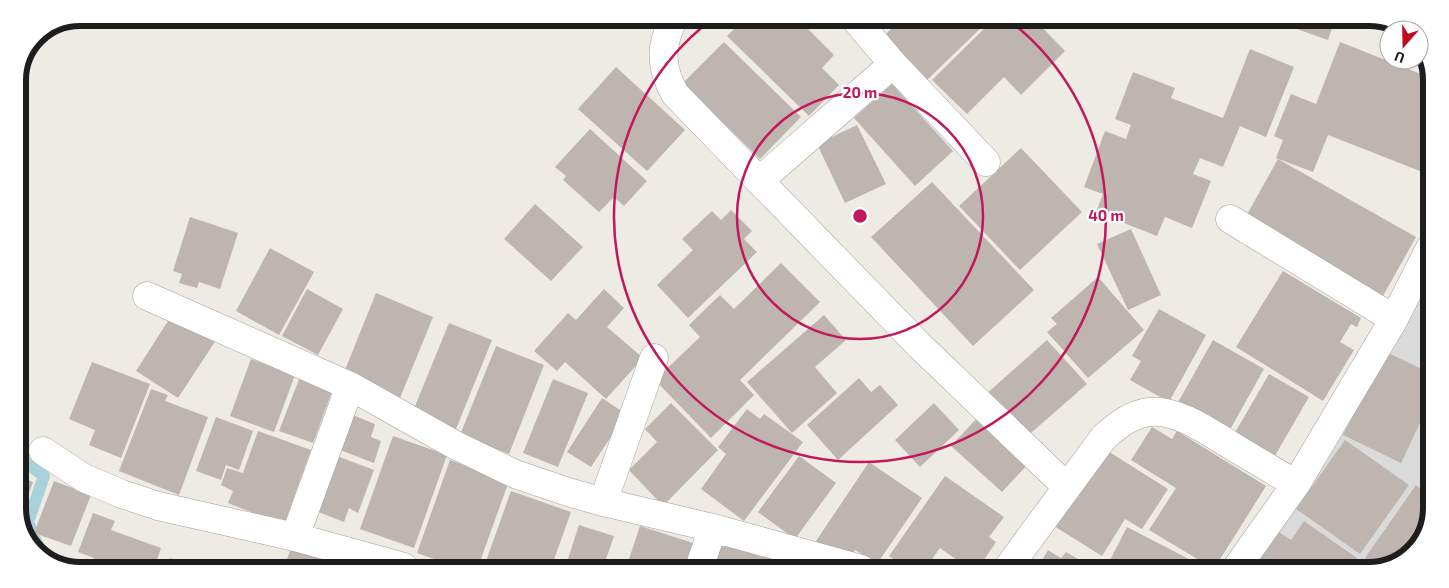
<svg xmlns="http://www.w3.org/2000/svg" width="1449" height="588" font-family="'Exo 2',sans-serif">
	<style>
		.residential { fill: #dbdada }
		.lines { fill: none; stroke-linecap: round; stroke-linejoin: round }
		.stream { stroke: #a7d2d9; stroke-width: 12 }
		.building { fill: #beb5b1 }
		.minor-casing { stroke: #a1a1a1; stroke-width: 29 }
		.minor { stroke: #fff; stroke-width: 28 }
		.ring { fill: none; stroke: #c2185b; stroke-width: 2.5 }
		.rim { fill: none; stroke: #1d1d1d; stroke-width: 6 }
		.centre { fill: #c2185b; stroke: #fff; stroke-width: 2.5 }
		.ring-label { font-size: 15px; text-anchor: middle; font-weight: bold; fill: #c2185b; stroke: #fff; stroke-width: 4.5; stroke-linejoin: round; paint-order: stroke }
	</style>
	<rect width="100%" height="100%" fill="#eeeae4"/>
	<path class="residential" d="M1430 232 1427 532 1404 560 1369 570H1231L1326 423Z"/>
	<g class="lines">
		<path class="stream" d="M18 457 44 476 28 522 41 554
			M53 563 60 566"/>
	</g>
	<path class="building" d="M743 20H799L834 55 822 68 839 85 809 116 727 36Z
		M900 20 988 21 925 82 882 38Z
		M992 21H1036L1065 51 1021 95 1004 77 967 114 932 80Z
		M1277 22H1334L1328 40Z
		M724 42 801 117 760 159 683 83Z
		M1340 42 1431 78 1430 175 1328 135 1313 172 1276 158 1283 140 1274 136 1291 94 1316 104Z
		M1250 49 1294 67 1266 137 1240 126 1223 167 1200 158 1193 174 1211 181 1192 228 1165 217 1157 236 1096 212 1103 194 1084 187 1105 131 1126 139 1131 125 1115 119 1133 72 1175 88 1171 98 1223 118Z
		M616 67 685 130 647 171 578 109Z
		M892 84 953 151 915 186 854 118Z
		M857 125 886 184 845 203 817 144Z
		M590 129 647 181 624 206 614 197 599 212 563 180 566 176 555 167Z
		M1021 148 1082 212 1020 270 959 206Z
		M1278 159 1416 237 1383 296 1245 218Z
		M932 182 1034 290 973 346 871 237Z
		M535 204 583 247 551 281 504 239Z
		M731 210 752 231 744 239 757 252 688 318 657 285 693 250 682 239 712 211 721 220Z
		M190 217 238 233 220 289 199 282 197 288 179 283 182 274 173 271Z
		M1131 229 1161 295 1128 310 1097 244Z
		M270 248 314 272 279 335 236 311Z
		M781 263 820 302 740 380 754 395 711 438 655 380 700 337 689 325 720 295 734 309Z
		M1283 271 1361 318 1357 327 1351 324 1340 342 1354 350 1323 401 1236 347Z
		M1098 277 1144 330 1088 378 1047 332 1057 324 1051 318Z
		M307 289 343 309 318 355 282 336Z
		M604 289 624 308 607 327 643 358 606 399 565 362 557 371 534 351 568 313 576 320Z
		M376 293 433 317 400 398 343 375Z
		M1159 309 1206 335 1169 402 1130 380 1141 361 1132 356Z
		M175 310 218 337 178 398 136 371Z
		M824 315 846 340 815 367 837 393 792 433 747 382Z
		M449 323 492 340 456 429 413 411Z
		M1047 340 1087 384 1024 439 985 395Z
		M1213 340 1264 369 1227 435 1176 406Z
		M496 346 544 365 509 454 460 435Z
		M1384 351 1428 372V406L1401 463 1343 435Z
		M251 359 295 375 274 432 230 416Z
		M92 362 150 384 121 458 89 445 95 430 69 419Z
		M301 374 334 386 313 443 279 431Z
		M1269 374 1309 397 1273 459 1233 436Z
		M859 378 871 392 880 385 898 405 838 460 807 425Z
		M553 379 588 393 558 467 523 453Z
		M151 389 168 395 165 401 208 417 179 495 119 471Z
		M602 398 626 414 591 467 567 452Z
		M671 403 718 450 663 506 629 470 657 442 645 429Z
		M934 403 959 430 920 467 895 440Z
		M747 409 760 419 764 414 803 442 744 521 701 489 726 454 718 447Z
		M345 412 375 424 371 437 381 441 374 463 332 447Z
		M216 417 253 431 239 470 226 465 221 480 196 471Z
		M978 417 1029 463 1002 492 951 446Z
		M1152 427 1172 439 1177 431 1266 486 1214 569 1149 530 1176 488 1131 460Z
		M258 431 311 450 284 525 228 503 233 491 221 485 227 468 243 473Z
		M393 436 447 455 414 548 360 529Z
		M1345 440 1409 485 1360 554 1296 509Z
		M1103 448 1168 489 1142 529 1125 519 1102 556 1054 526Z
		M329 453 374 470 358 513 349 508 344 522 308 508Z
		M799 456 836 483 795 539 758 512Z
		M450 460 509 481 478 567H457L417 553Z
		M869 462 922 498 877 564 855 550 847 562 816 541Z
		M18 476 33 482 20 518 18 513Z
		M945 476 1004 517 989 537 996 542 978 569H970L940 548 925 569H907L889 556Z
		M54 481 91 495 71 546 34 533Z
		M1416 485 1427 493V532L1404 560 1379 568 1365 558Z
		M511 491 571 512 551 568 484 567Z
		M93 513 115 521 111 530 161 548 155 566H91L94 558 78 552Z
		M1304 521 1357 558 1348 570H1252L1279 532 1291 540Z
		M579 525 614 536 603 568H565Z
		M640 526 693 543 685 568H626Z
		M1127 527 1210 570H1114L1107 566Z
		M720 538 772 556 767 568H709Z
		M292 546 348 567H284Z
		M1048 550 1061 558 1066 552 1097 570 1037 569Z
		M170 558 194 566H167Z
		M1360 560 1374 569 1354 570Z"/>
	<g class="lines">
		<g class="minor-casing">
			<path id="minor" d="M673 20C660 47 660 67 675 94L920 346 1067 487
				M893 64 986 162
				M759 181 893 64 856 20
				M1230 219 1394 319
				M147 296 350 386 455 445 515 474 568 492 603 502 713 528 861 569
				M43 451 84 478 122 494 158 506 295 537 404 567
				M603 502 654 358
				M295 537 350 386
				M699 568 713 528
				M1007 569 1104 437C1118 425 1131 414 1150 412 1179 409 1213 435 1237 449 1257 461 1277 473 1296 484
				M1235 570 1296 484 1394 319 1430 248"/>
		</g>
		<use href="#minor" class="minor"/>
	</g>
	<g class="ring">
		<circle cx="860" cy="216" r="123"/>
		<path d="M1010 21A246 246 0 1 1 710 21"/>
	</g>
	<path d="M0 0H1449V588H0ZM80 26H1369A54 54 0 0 1 1423 80V508A54 54 0 0 1 1369 562H80A54 54 0 0 1 26 508V80A54 54 0 0 1 80 26Z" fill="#fff" fill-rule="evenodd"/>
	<path class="rim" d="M80 26H1369A54 54 0 0 1 1423 80V508A54 54 0 0 1 1369 562H80A54 54 0 0 1 26 508V80A54 54 0 0 1 80 26Z"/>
	<circle cx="860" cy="216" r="8" class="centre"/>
	<g class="ring-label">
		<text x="860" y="98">20 m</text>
		<text x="1106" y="221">40 m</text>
	</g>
	<g transform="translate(1404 45) rotate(200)"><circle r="24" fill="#ffffff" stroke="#a5a5a5"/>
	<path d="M0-4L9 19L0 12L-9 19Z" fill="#bf0c1c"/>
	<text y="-8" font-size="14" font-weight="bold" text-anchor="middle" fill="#1d1d1d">U</text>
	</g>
</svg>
